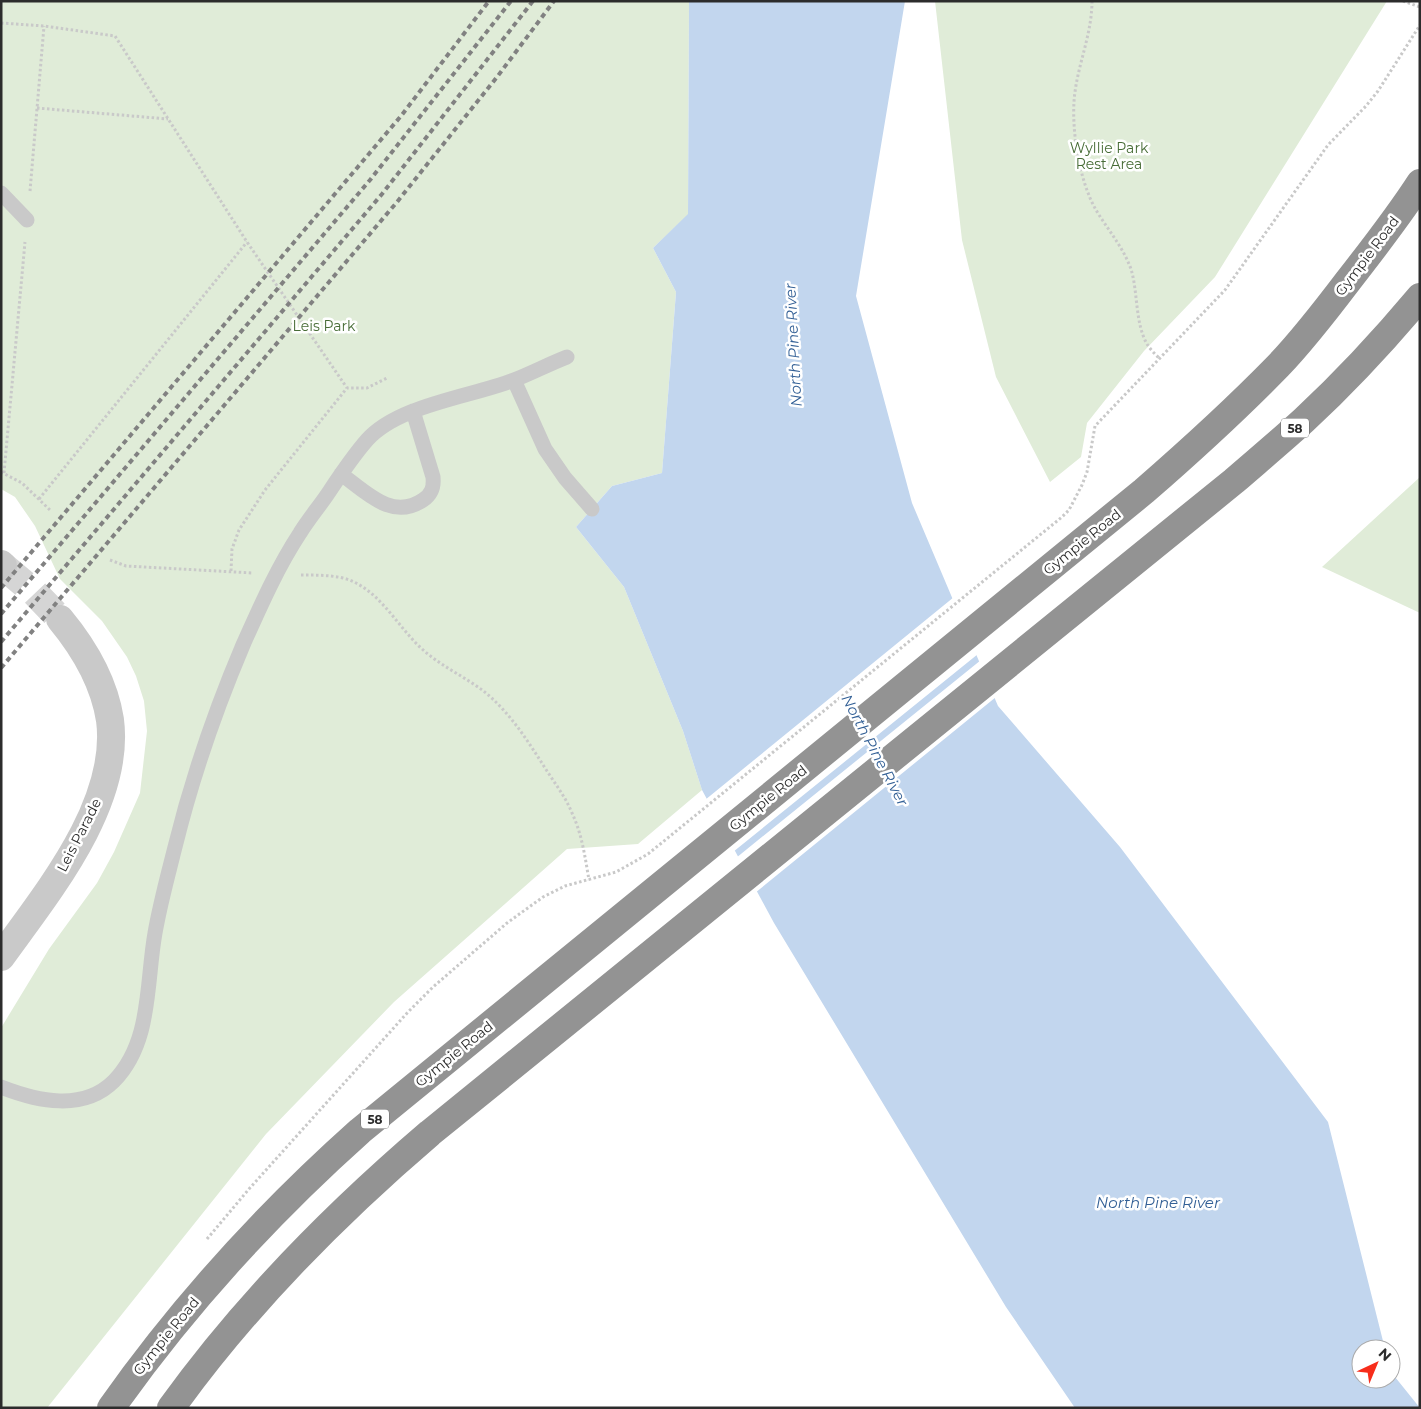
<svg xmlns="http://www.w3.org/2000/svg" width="1421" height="1409" font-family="Montserrat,sans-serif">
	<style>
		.green { fill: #e0ecd8 }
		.water { fill: #c2d6ee }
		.pier { fill: #fff }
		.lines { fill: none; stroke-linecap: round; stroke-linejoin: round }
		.street-tunnel { stroke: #d5d5d5; stroke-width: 28; stroke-dasharray: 28 14; stroke-linecap: butt }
		.path { stroke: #c9c9c9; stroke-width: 3; stroke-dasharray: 2.5 2.5; stroke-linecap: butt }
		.lane { stroke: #c9c9c9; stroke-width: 15 }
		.street { stroke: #c9c9c9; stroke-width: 28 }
		.highway { stroke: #939393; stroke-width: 28 }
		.rail { stroke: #818181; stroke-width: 4; stroke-dasharray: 5 4; stroke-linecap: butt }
		.labels { text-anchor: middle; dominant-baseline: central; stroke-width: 5; stroke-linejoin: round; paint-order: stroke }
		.shield { fill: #fff; stroke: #6b6b6b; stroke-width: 1 }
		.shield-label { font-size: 12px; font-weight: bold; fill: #2c2c2c }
		.park-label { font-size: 14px; fill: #476c36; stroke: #fff }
		.street-label { font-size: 14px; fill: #2c2c2c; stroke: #fff }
		.water-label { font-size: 15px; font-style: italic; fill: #336096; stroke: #fff }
	</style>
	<rect width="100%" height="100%" fill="#fff"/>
	<path class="green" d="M1 1H689L688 215 653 248 676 292 662 473 612 486 576 527 624 587 683 731 702 790 638 844 567 849 394 1002 266 1134 47 1408H1V1028L49 949 97 883 114 852 140 793 147 731 144 701 136 676 127 657 102 621 60 579 35 526 15 497 1 489Z
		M935 1H1387L1215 277 1144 351 1087 423 1081 457 1050 482 996 377 962 240Z
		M1420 477V613L1322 567Z"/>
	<path class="water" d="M689 1H905L856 296 912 503 998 706 1120 847 1328 1122 1385 1349H1361V1379H1391V1372L1420 1408H1075L1006 1307 774 923 702 790 683 731 624 587 576 527 612 486 662 473 676 292 653 248 688 214Z"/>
	<path class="pier" d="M954 597 978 654 733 852 705 800Z
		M981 660 996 697 755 893 736 858Z"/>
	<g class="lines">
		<path class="street-tunnel" d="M3 566 35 593 60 619"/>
		<path class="path" d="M1092 1C1092 36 1076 68 1074 102 1072 135 1080 182 1096 210 1108 230 1123 247 1131 269 1138 292 1135 323 1147 344 1150 349 1155 354 1159 358
			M1403 1 1420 7
			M1 23 44 26 115 36 247 242 347 388
			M37 108 168 119
			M30 191 44 26
			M1 472 22 483 51 511
			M4 473 25 242
			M39 499 247 242
			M110 560 126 566 253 573
			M231 571 232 549 239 530 265 490 347 388H367L387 378
			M301 575C315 575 329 575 343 578 378 587 396 625 421 648 440 666 466 677 486 693 512 715 529 743 547 771 556 785 566 798 572 813 582 834 585 857 589 880
			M207 1239 249 1189 408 1012 433 987 507 923 543 897 565 886 616 872 648 854 1062 517 1069 510 1082 485 1087 472 1095 426 1225 290 1328 145 1366 106 1378 91 1420 25"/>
		<path class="lane" d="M1 193 27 220
			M514 380 545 449 565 478 592 509
			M341 474C366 492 392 521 423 500 432 494 434 487 433 477L413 411
			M1 1087C37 1101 83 1112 114 1081 152 1042 146 983 155 933 160 904 168 875 175 847 192 778 215 711 243 645 260 607 277 568 300 533 308 520 318 508 327 495 339 477 352 457 367 440 398 405 470 397 514 380 532 373 549 364 567 357"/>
		<path class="street" d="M1 564 3 566
			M1 957C47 893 121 804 110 720 104 681 84 648 60 619"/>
		<path class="highway" d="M111 1408C183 1306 267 1214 360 1131L1144 491C1190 451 1235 410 1278 366 1303 340 1326 310 1348 281 1373 249 1398 217 1420 183
			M171 1408C245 1305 334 1215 430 1133L1234 481C1257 461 1281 441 1304 420 1345 382 1384 340 1420 297"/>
		<path class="rail" d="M1 588 401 116 489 1
			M1 614 370 180 511 1
			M1 642 382 194 533 1
			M1 668 397 202 497 77 554 1"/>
	</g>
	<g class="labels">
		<g class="shield">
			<rect x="1281" y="418.5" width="28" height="19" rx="4"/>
			<rect x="361" y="1109.5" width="28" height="19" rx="4"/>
		</g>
		<g class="shield-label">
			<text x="1295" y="428">58</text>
			<text x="375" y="1119">58</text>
		</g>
		<g class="park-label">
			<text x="1109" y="148">Wyllie Park<tspan x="1109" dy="16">Rest Area</tspan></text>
			<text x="324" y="326">Leis Park</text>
		</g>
		<g class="street-label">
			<text transform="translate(1367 256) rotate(-53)">Gympie Road</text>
			<text transform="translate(1082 542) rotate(-39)">Gympie Road</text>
			<text transform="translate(768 798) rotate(-39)">Gympie Road</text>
			<text transform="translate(79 835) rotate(-63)">Leis Parade</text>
			<text transform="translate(454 1054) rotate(-39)">Gympie Road</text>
			<text transform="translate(166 1336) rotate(-51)">Gympie Road</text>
		</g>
		<g class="water-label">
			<text transform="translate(793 345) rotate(-93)">North Pine River</text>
			<text transform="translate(875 750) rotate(62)">North Pine River</text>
			<text x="1158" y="1202">North Pine River</text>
		</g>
	</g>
	<rect width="1421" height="1409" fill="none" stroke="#2c2c2c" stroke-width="5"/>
	<g transform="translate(1376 1364) rotate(44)"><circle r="24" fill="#ffffff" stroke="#ababab"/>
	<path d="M0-4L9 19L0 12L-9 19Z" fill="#f72d1b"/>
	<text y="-8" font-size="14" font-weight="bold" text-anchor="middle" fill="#2c2c2c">N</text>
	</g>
</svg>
